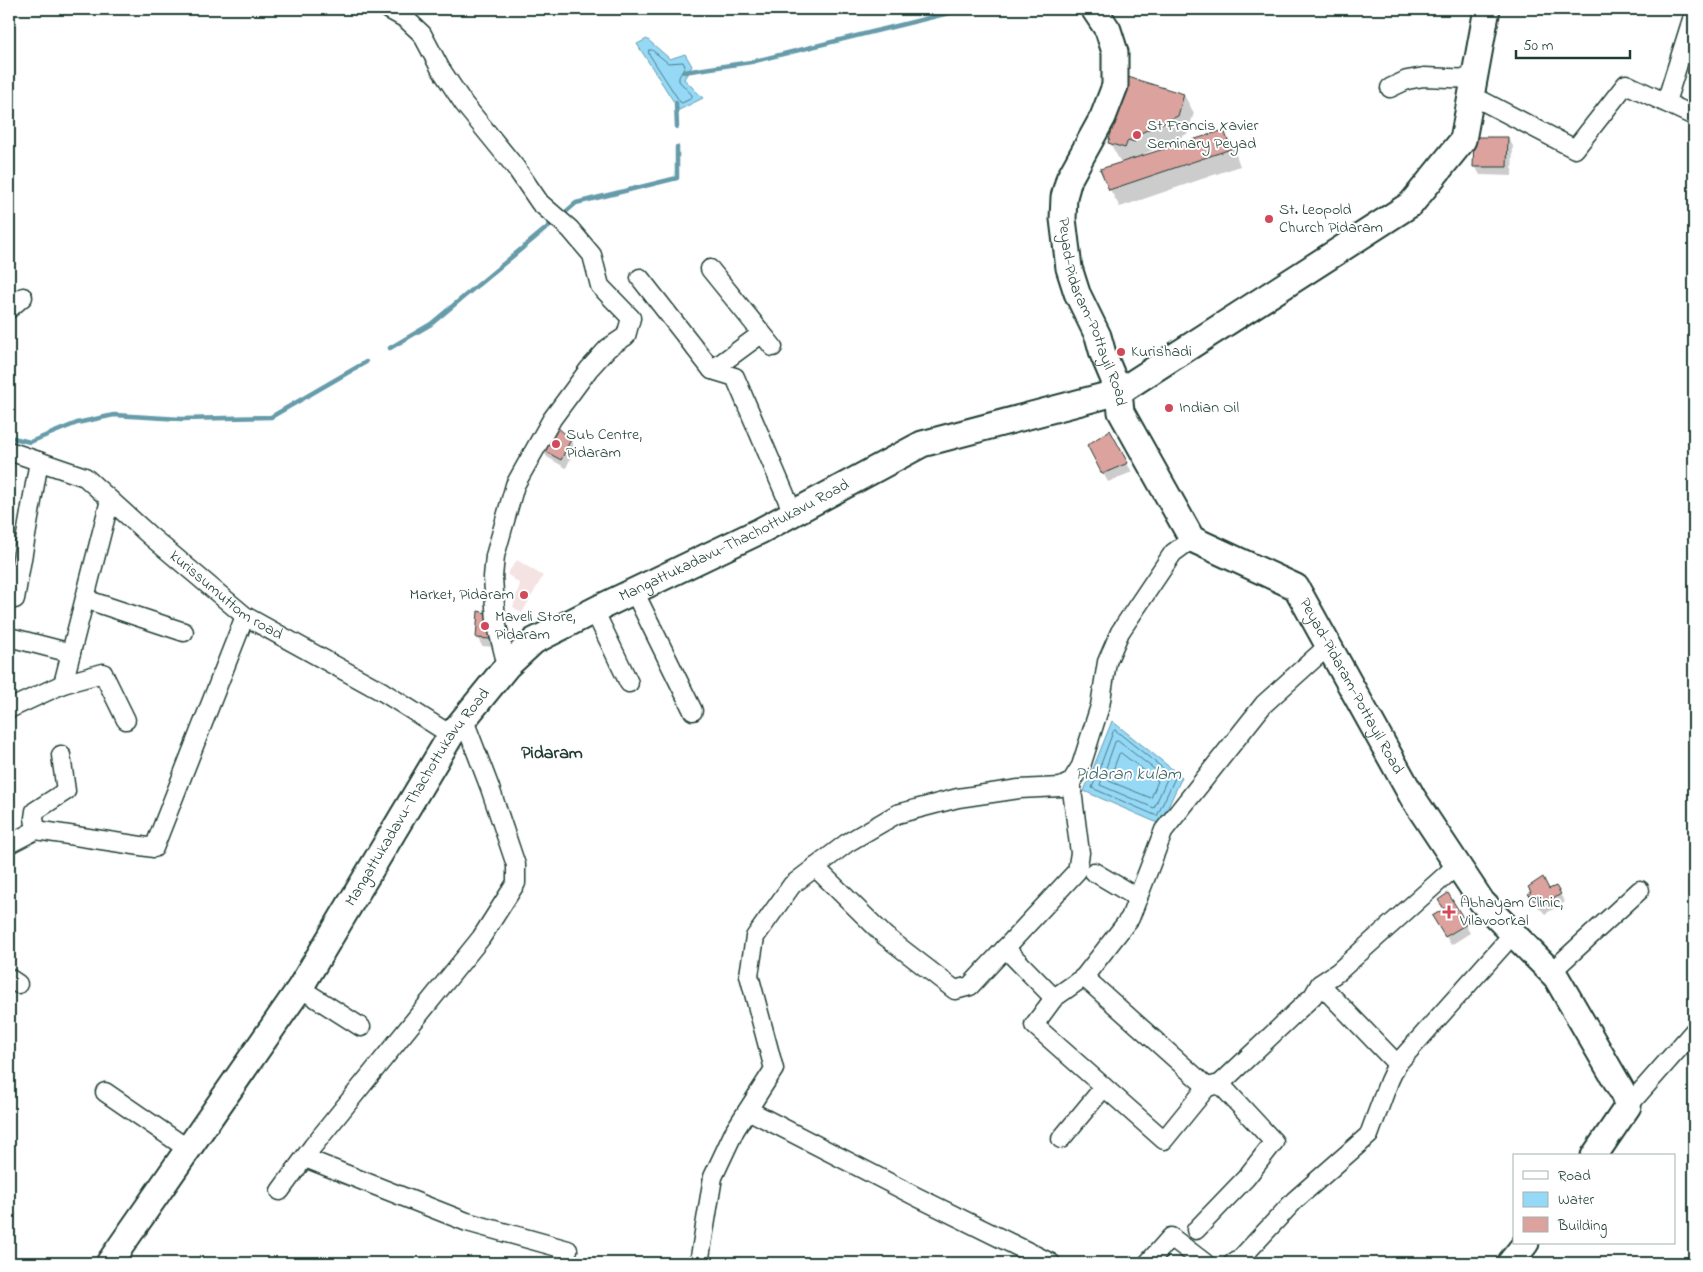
<svg xmlns="http://www.w3.org/2000/svg" width="1703" height="1272" font-family="'Indie Flower',sans-serif">
	<style>
		.built { fill: #f4e3e2 }
		.water { fill: #95d9f7; stroke: #669ba9 }
		.shadow { fill: #0003 }
		.lines { fill: none; stroke-linecap: round; stroke-linejoin: round }
		.shore { stroke: #4e7b82; stroke-width: 1 }
		.stream { stroke: #669ba9; stroke-width: 4.5 }
		.building { fill: #dca29d; stroke: #1f3d34 }
		.street-casing { stroke: #1f3d34; stroke-width: 21 }
		.secondary-casing { stroke: #1f3d34; stroke-width: 29 }
		.street { stroke: #fff; stroke-width: 18 }
		.secondary { stroke: #fff; stroke-width: 25 }
		.poi-dot { fill: #d1495b; stroke: #fff; stroke-width: 2 }
		.labels { text-anchor: middle; dominant-baseline: central; stroke-width: 4; stroke-linejoin: round; paint-order: stroke }
		.poi-label { font-size: 16px; fill: #1f3d34; stroke: #fff; text-anchor: start }
		.street-label { font-size: 16px; fill: #1f3d34; stroke: #fff }
		.neighbourhood-label { font-size: 18px; font-weight: bold; fill: #1f3d34; stroke: #fff }
		.water-label { font-size: 18px; font-style: italic; fill: #3c6465; stroke: #fff }
	</style>
	<rect width="100%" height="100%" fill="#fff"/>
	<filter id="ink" filterUnits="userSpaceOnUse"><feTurbulence type="fractalNoise" baseFrequency=".02" numOctaves="2"/><feDisplacementMap in="SourceGraphic" scale="10" xChannelSelector="R" yChannelSelector="G"/><feConvolveMatrix kernelMatrix="1 2 1 2 8 2 1 2 1" color-interpolation-filters="sRGB"/></filter>
	<g filter="url(#ink)">
		<path class="built" d="M517 560 543 576 522 613 513 607 520 584 507 574Z"/>
		<path class="water" d="M647 39 670 59 685 54 692 66 684 79 703 98 679 110 637 44Z
			M1112 721 1182 777 1160 824 1084 791Z"/>
		<path class="shadow" d="M1184 95 1194 113 1187 134 1144 154V157L1224 131 1234 149 1240 166 1120 207 1110 190 1102 170 1126 162 1120 161 1110 143Z
			M1508 138 1513 146 1512 176 1480 175 1475 166Z
			M556 428 571 440 575 449 566 468 547 457 542 449Z
			M1109 432 1132 472 1108 482 1103 473Z
			M493 616 494 647 482 646 477 637Z
			M1556 888 1565 902 1545 914 1535 903 1530 895 1533 893 1549 891Z
			M1447 895 1470 933 1451 945 1434 916 1445 909Z"/>
		<g class="lines">
			<path class="shore" d="M649 50H652L668 63 683 62 685 66 679 77V81L692 95V98L682 103 680 102 649 54Z
				M1115 730 1175 778 1157 816 1092 788 1113 732Z
				M1118 741 1167 779 1154 808 1100 785 1115 742Z
				M1121 753 1158 781 1151 798 1109 781 1119 754Z"/>
			<path class="stream" d="M684 72 751 62 965 9
				M676 103 677 127
				M561 216 576 203 677 178V147
				M390 348 431 324 555 221
				M9 437 30 442 77 423 114 415 181 419 271 417 366 362"/>
		</g>
		<path class="building" d="M1128 77 1184 94 1178 116 1134 136 1135 142 1128 140 1125 148 1108 143Z
			M1224 130 1231 149 1109 190 1100 169Z
			M1474 137H1508L1507 167H1473Z
			M556 426 571 439 561 460 541 449Z
			M1110 430 1128 463 1102 474 1087 445Z
			M478 611 494 615 490 639 476 638Z
			M1543 877 1549 889 1556 886 1561 894 1540 907 1528 894 1531 892 1528 887Z
			M1448 893 1467 924 1445 937 1432 916 1444 909 1438 900Z"/>
		<g class="lines">
			<g class="street-casing">
				<g id="street">
					<path d="M388 9 406 19 422 34 440 68 464 104 516 168 540 203 570 229 592 255 600 286 631 318 626 336 608 348 589 369 552 419 515 485 495 556 493 577 496 622 507 666"/>
					<path d="M1390 88 1407 80 1424 77 1474 79"/>
					<path d="M1471 95 1575 149 1626 84 1694 116"/>
					<path d="M1666 102 1694 13"/>
					<path d="M710 269 773 347"/>
					<path d="M640 278 712 370 735 377 793 513"/>
					<path d="M9 309 23 297"/>
					<path d="M712 370 761 334"/>
					<path id="s1" d="M9 451 85 477 149 535 245 616 383 692 451 735"/>
					<path d="M634 591 693 711"/>
					<path d="M15 599 39 461"/>
					<path d="M85 599 184 632"/>
					<path d="M594 610 629 683"/>
					<path d="M9 637 71 653"/>
					<path d="M1328 646 1264 704 1164 830 1130 918 1084 977 1207 1087 1220 1084 1313 996 1320 984 1338 972 1457 865"/>
					<path d="M63 684 110 500"/>
					<path d="M9 709 63 684 103 673 126 720"/>
					<path d="M36 830 34 818 35 811 66 791 61 755"/>
					<path d="M9 844 36 830 154 848 245 616"/>
					<path d="M815 867 885 936 955 990 970 986 1077 871 1080 853 1071 782"/>
					<path d="M1094 872 1138 898"/>
					<path d="M1005 948 1054 998"/>
					<path d="M1551 972 1640 890"/>
					<path d="M1084 977 1054 998 1034 1025 1164 1140 1207 1087"/>
					<path d="M9 978 18 984"/>
					<path d="M1320 984 1397 1064"/>
					<path d="M300 988 361 1027"/>
					<path d="M105 1092 188 1149"/>
					<path d="M1628 1106 1694 1031"/>
					<path d="M748 1110 917 1197 1051 1263"/>
					<path d="M1061 1139 1104 1087"/>
					<path d="M305 1158 467 1222 568 1250"/>
					<path d="M280 1191 313 1146 481 938 516 883V865L490 788 464 720"/>
					<path d="M1196 1230 1246 1178 1274 1142 1220 1084"/>
					<path d="M699 1263 713 1177 735 1130 774 1069 749 975 755 937 792 885 847 843 897 814 958 798 1019 789 1061 787 1071 782 1081 766 1100 706 1107 662 1120 632 1173 553 1192 539"/>
					<path d="M1148 1263 1171 1237 1205 1263"/>
					<path d="M1233 1263 1242 1257 1295 1200 1369 1135 1389 1081 1397 1064 1513 934"/>
				</g>
			</g>
			<g class="secondary-casing">
				<g id="secondary">
					<path id="s2" d="M1094 9 1108 30 1115 52V86L1103 117 1069 179 1064 197 1063 219 1069 268 1077 293 1098 336 1103 354 1119 392 1121 412 1192 539 1296 587 1413 798 1482 902 1556 977 1622 1091 1628 1106 1594 1156"/>
					<path id="s3" d="M109 1263 300 988 451 735 507 666 534 641 603 606 760 531 922 444 1119 392 1411 204 1463 140 1487 9"/>
					<path d="M1510 1263 1526 1243"/>
				</g>
			</g>
			<use href="#street" class="street"/>
			<use href="#secondary" class="secondary"/>
		</g>
	</g>
	<g class="poi-dot">
		<circle cx="1137" cy="135" r="5"/>
		<circle cx="1269" cy="219" r="5"/>
		<circle cx="1121" cy="352" r="5"/>
		<circle cx="1169" cy="408" r="5"/>
		<circle cx="556" cy="444" r="5"/>
		<circle cx="524" cy="595" r="5"/>
		<circle cx="485" cy="626" r="5"/>
		<path d="M1446.5 904.5h5v5h5v5h-5v5h-5v-5h-5v-5h5z"/>
	</g>
	<g class="labels">
		<g class="poi-label">
			<text x="1147" y="126">St Francis Xavier<tspan x="1147" dy="18">Seminary Peyad</tspan></text>
			<text x="1279" y="210">St. Leopold<tspan x="1279" dy="18">Church Pidaram</tspan></text>
			<text x="1131" y="352">Kurishadi</text>
			<text x="1179" y="408">Indian Oil</text>
			<text x="566" y="435">Sub Centre,<tspan x="566" dy="18">Pidaram</tspan></text>
			<text x="514" y="595" text-anchor="end">Market, Pidaram</text>
			<text x="495" y="617">Maveli Store,<tspan x="495" dy="18">Pidaram</tspan></text>
			<text x="1460" y="903">Abhayam Clinic,<tspan x="1460" dy="18">Vilavoorkal</tspan></text>
		</g>
		<g class="street-label">
			<text stroke="none"><textPath href="#s2" startOffset="325">Peyad-Pidaram-Pottayil Road</textPath></text>
			<text stroke="none"><textPath href="#s3" startOffset="979">Mangattukadavu-Thachottukavu Road</textPath></text>
			<text stroke="none"><textPath href="#s1" startOffset="265">kurissumuttom road</textPath></text>
			<text stroke="none"><textPath href="#s2" startOffset="804">Peyad-Pidaram-Pottayil Road</textPath></text>
			<text stroke="none"><textPath href="#s3" startOffset="559">Mangattukadavu-Thachottukavu Road</textPath></text>
		</g>
		<g class="neighbourhood-label">
			<text x="552" y="754">Pidaram</text>
		</g>
		<g class="water-label">
			<text x="1128" y="775">Pidaran kulam</text>
		</g>
	</g>
	<rect width="1703" height="1272" fill="none" stroke="#fff" stroke-width="30"/>
	<rect x="15" y="15" width="1673" height="1242" fill="none" stroke="#1f3d34" stroke-width="2" filter="url(#ink)"/>
	<rect x="1513" y="1154" width="162" height="90" fill="#ffffff" stroke="#a5b1ae"/>
	<rect x="1523" y="1171" width="25" height="8" fill="#ffffff" stroke="#a5b1ae"/>
	<text x="1558" y="1180" font-size="15" fill="#1f3d34">Road</text>
	<rect x="1523" y="1192" width="25" height="15" fill="#95d9f7" stroke="#a5b1ae"/>
	<text x="1558" y="1204" font-size="15" fill="#1f3d34">Water</text>
	<rect x="1523" y="1217" width="25" height="15" fill="#dca29d" stroke="#a5b1ae"/>
	<text x="1558" y="1230" font-size="15" fill="#1f3d34">Building</text>
	<path d="M1516 50v8h114v-8" fill="none" stroke="#1f3d34" stroke-width="2.5"/>
	<text x="1523" y="50" font-size="15" fill="#1f3d34" stroke="#ffffff" stroke-width="4" paint-order="stroke">50 m</text>
</svg>
